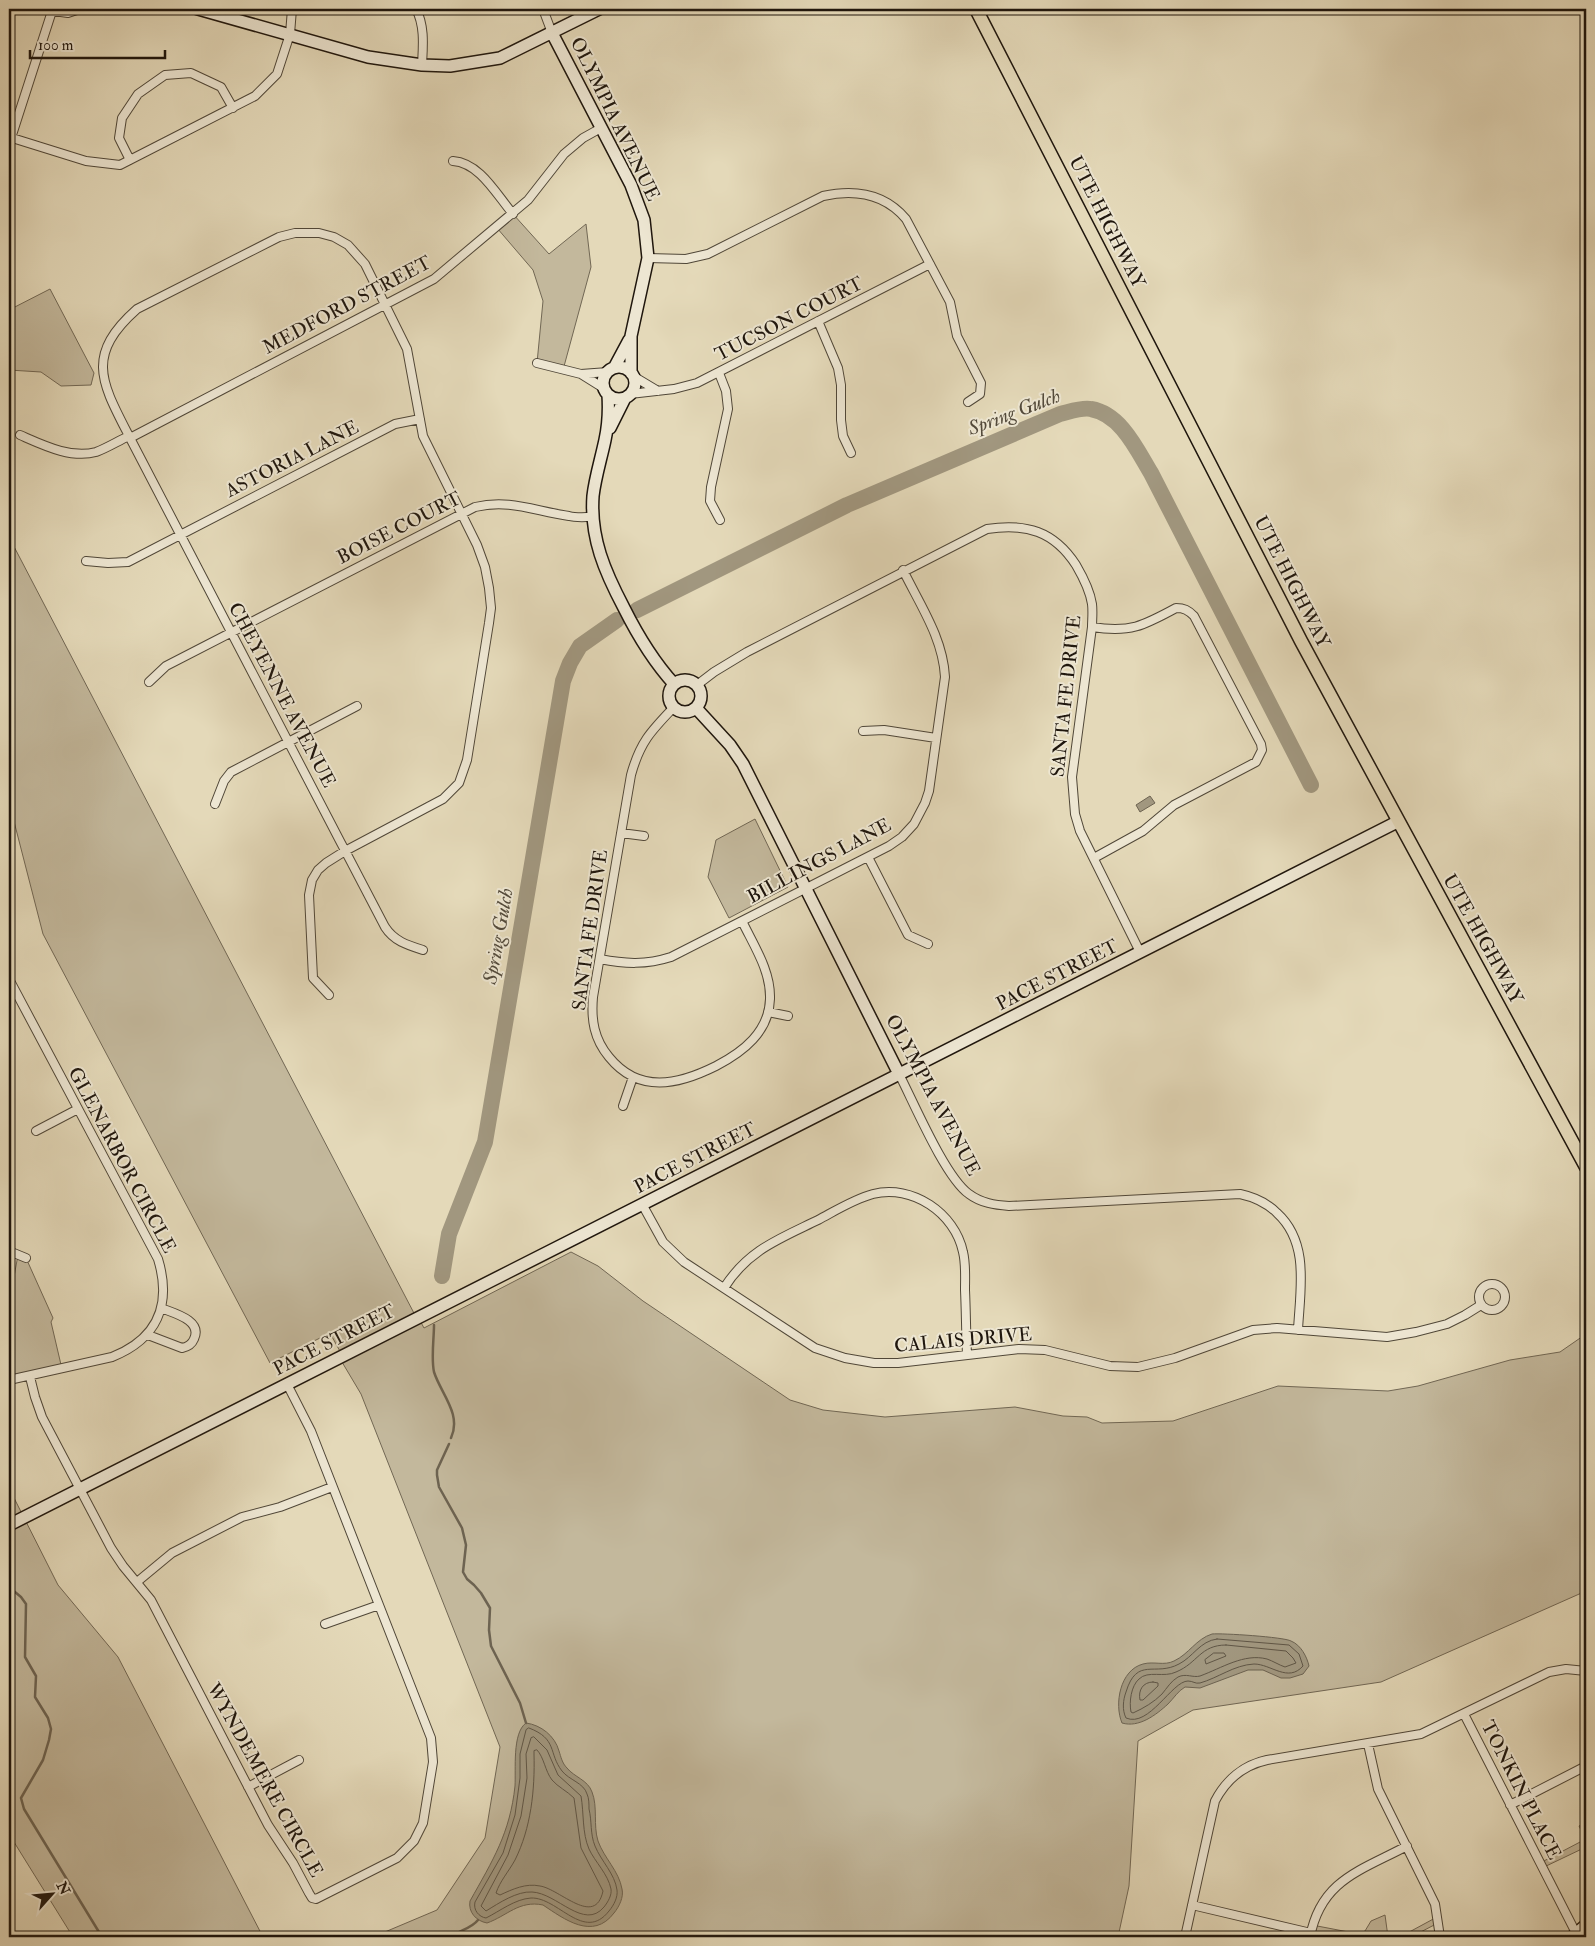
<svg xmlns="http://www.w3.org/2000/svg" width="1595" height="1946" font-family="'IM FELL Double Pica',serif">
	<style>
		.green { fill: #c3b89c; stroke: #716754 }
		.water { fill: #a1977f; stroke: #6d6351 }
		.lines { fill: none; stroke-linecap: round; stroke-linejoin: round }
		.shore { stroke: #605646; stroke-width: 1 }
		.stream { stroke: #6d6351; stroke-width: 2.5 }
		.river { stroke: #a1977f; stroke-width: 16 }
		.street-casing { stroke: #504738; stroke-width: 10 }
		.secondary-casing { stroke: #1f160d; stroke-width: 14 }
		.primary-casing { stroke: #1f160d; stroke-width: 15 }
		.street { stroke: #ede6d2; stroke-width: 8 }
		.secondary { stroke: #ede6d2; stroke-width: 11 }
		.primary { stroke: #e4d9b9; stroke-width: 12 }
		.labels { text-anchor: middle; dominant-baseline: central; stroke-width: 4; stroke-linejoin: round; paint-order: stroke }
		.street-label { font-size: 19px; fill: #1f160d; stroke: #ede6d2 }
		.water-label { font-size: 20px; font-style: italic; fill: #534a3b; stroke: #ede6d2 }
	</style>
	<rect width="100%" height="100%" fill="#e4d9b9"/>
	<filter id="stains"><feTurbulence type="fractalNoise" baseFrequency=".004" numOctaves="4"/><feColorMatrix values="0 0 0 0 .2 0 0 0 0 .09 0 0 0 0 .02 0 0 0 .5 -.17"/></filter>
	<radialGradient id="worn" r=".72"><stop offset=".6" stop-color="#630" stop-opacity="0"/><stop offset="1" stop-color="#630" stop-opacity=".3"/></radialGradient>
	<path class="green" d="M513 214 549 254 586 224 591 267 563 370 537 363 543 301 533 270 497 228Z
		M50 289 94 373 91 385 61 386 41 372 9 370V310Z
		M9 537 416 1317H418L424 1328 571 1252 598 1266 643 1301 790 1400 823 1410 885 1417 1015 1407 1063 1416 1087 1417 1102 1423 1173 1421 1278 1386 1388 1391 1418 1386 1510 1360 1560 1352 1586 1334V1591L1381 1682 1193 1710 1138 1741 1129 1886 1118 1937H373L437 1910 485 1838 500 1747 361 1394 339 1357 342 1355 330 1333 270 1363 43 934 9 802Z
		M755 819 788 887 729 918 708 877 716 840Z
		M18 1255 26 1258 53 1318 51 1322 62 1369 9 1380V1304Z
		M9 1488 58 1585 118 1657 263 1937H73L9 1834Z
		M1586 1822V1847L1542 1868 1540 1863 1582 1841 1584 1836 1579 1826Z
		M1385 1915 1388 1937H1319L1310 1935 1312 1925 1359 1934 1365 1931 1371 1921Z
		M1437 1917 1438 1923 1411 1937H1400Z"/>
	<path class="water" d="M1150 796 1155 803 1140 812 1136 805Z
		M1212 1634C1222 1633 1284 1637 1291 1641 1301 1645 1307 1657 1309 1666L1303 1674 1290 1678H1281L1263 1670H1248L1200 1688 1185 1687C1178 1691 1174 1698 1168 1704 1156 1715 1139 1728 1122 1723 1114 1704 1120 1670 1143 1664 1154 1661 1164 1666 1174 1661 1189 1654 1196 1639 1212 1634Z
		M526 1723C541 1725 555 1736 559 1751 561 1757 562 1763 567 1768 574 1777 588 1780 592 1792 598 1807 593 1825 598 1841 604 1858 619 1871 622 1889 624 1897 619 1907 614 1913 593 1941 564 1919 543 1905 519 1900 507 1916 487 1923 476 1921 468 1912 470 1901 493 1860 510 1833 515 1786 516 1770 512 1733 526 1723Z"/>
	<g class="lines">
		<path class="shore" d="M1217 1639 1289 1645 1299 1654 1303 1666C1288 1683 1271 1664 1254 1664 1234 1665 1218 1678 1200 1683 1195 1684 1193 1681 1188 1681 1172 1681 1149 1728 1126 1718 1122 1710 1123 1700 1126 1692 1137 1656 1155 1677 1179 1664 1193 1657 1200 1641 1217 1639Z
			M1226 1645 1286 1651 1293 1658 1296 1663 1285 1667C1279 1665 1273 1661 1267 1659 1244 1653 1222 1668 1200 1676 1193 1678 1186 1673 1178 1677 1171 1681 1167 1688 1162 1694 1154 1702 1144 1708 1133 1713L1131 1712C1129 1702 1131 1686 1139 1679 1148 1670 1164 1678 1176 1672 1198 1663 1200 1645 1226 1645Z
			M1214 1653H1224L1226 1656 1206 1664 1205 1660Z
			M1153 1682 1158 1683V1686L1143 1700H1140C1138 1690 1143 1682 1153 1682Z
			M529 1728C558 1739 548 1753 562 1771 569 1780 584 1783 587 1794 589 1798 589 1804 589 1809 592 1821 590 1834 595 1846 601 1861 615 1874 617 1890 618 1897 614 1905 609 1911 584 1943 558 1897 531 1898 515 1899 500 1911 486 1918 479 1917 473 1910 475 1902L503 1853 515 1815 520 1778V1754L526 1730Z
			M534 1737 547 1750 558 1775 581 1796C584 1813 582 1833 589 1849 595 1862 608 1874 611 1889 612 1895 608 1902 604 1907 584 1931 557 1893 532 1892 517 1891 499 1903 486 1911L481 1906 508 1855 521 1816 527 1778 526 1754 531 1738Z
			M537 1750C544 1757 545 1771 552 1780 558 1787 567 1791 574 1798L581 1848 603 1891C595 1928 560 1889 540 1886 526 1883 513 1889 500 1895L496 1893C500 1881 509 1871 515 1860 531 1828 535 1790 534 1754V1751Z"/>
		<path class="stream" d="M434 1325C434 1339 431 1358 434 1372 441 1394 462 1414 451 1438
			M449 1444 437 1470V1475L439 1487 462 1528 466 1545 463 1572 467 1579 474 1585 481 1593 490 1608 489 1630 491 1646 520 1703 526 1723
			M9 1587 21 1597 26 1604 25 1657 36 1676 35 1697 48 1718 51 1729 49 1740 43 1760 21 1798 24 1809 102 1937
			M451 1937C459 1930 471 1929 478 1920"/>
		<path class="river" d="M637 610 847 505 1060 414C1069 412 1082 407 1091 409 1121 414 1137 450 1151 473L1311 785
			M442 1276 449 1234 485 1142 563 681 570 663 580 646 617 620"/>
		<g class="street-casing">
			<path id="street" d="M39 9 68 13 80 9
				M416 9C425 26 423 46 422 65
				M543 9 552 33
				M9 137 86 161 120 165 255 96 277 74 290 34 292 9
				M11 138 52 11
				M130 160 119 138 122 118 138 94 165 75 191 73 221 87 233 108
				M453 161C480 163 496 194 513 214
				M648 258 686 259 708 254 823 196C855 189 884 193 906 219L950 302 957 336 981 383 980 394 968 402
				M818 321 838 368 841 385V420L843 436 851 453
				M537 363 581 374 608 372
				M719 373 726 391 728 409 711 487 710 501 720 520
				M581 374 605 389
				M633 376 658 391
				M630 394 674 389 697 383 930 264
				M20 435C43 445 71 459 96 452 107 448 118 441 129 436
				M130 438 434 279 528 200 564 154 583 138 601 128
				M86 561 108 563 128 562 395 424 420 419
				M1092 627C1130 633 1143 626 1176 608 1184 608 1188 610 1194 616L1261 744 1262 750 1256 762 1174 805 1143 831 1094 858
				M149 682 166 666 475 507C510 499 534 511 569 516 576 518 585 517 592 517
				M697 685 714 672 747 652 987 529C1026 523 1054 531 1076 565 1083 577 1090 591 1092 604 1093 612 1092 620 1092 627L1072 777 1075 814 1080 831 1140 952
				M674 707C651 731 640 742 631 775L593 997C591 1020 594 1039 609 1057 639 1094 678 1085 716 1066 743 1052 769 1032 770 999 771 971 754 946 742 921
				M863 731 884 730 936 738
				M215 804 224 781 231 772 357 706
				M621 833 644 836
				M868 857 908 935 928 944
				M600 959C625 964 646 965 671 957L889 846 902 837 914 824 925 803 929 791 945 677C943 638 920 605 903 570
				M9 979 158 1259C172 1305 157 1339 112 1357L9 1380
				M329 995 313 978 309 895 312 880 318 870 326 863 345 851 443 799 459 783 467 760 489 623 491 608 489 588 485 567 477 545 423 436 407 349 365 264 348 245 334 237 319 233H295L279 237 137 309C84 356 102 383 130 438L341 843 350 860 385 927C394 941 407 945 423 950
				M768 1012 788 1016
				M899 1074C914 1103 945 1177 969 1194 981 1203 995 1205 1009 1206L1240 1194C1254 1197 1266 1202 1277 1213 1310 1243 1300 1290 1298 1330
				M623 1106 633 1077
				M36 1131 78 1109
				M642 1204 663 1242 684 1262 815 1348 845 1358 874 1363H898L1019 1349 1045 1350 1110 1366 1138 1367 1175 1358 1253 1330 1277 1328 1387 1337 1416 1332 1447 1324 1465 1315 1481 1305
				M9 1251 26 1258
				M1479 1297a13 13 0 1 1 26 0a13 13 0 1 1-26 0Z
				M724 1288C748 1250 779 1239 818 1220 835 1211 854 1199 873 1194 912 1184 955 1213 963 1252 966 1264 965 1277 965 1290 966 1311 966 1333 967 1355
				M148 1335 182 1348C187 1347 192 1344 194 1339 203 1320 173 1313 161 1308
				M30 1377 35 1397 42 1417 111 1548 123 1566 151 1600 268 1825 293 1863 309 1893 312 1898 316 1899 397 1858 414 1841 423 1823 433 1762 431 1738 311 1431 287 1384
				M137 1582 172 1553 242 1517 280 1507 332 1487
				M325 1624 379 1605
				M1464 1714 1577 1935
				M1368 1744 1378 1789 1435 1904 1440 1937
				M248 1787 299 1760
				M1510 1805 1586 1766
				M1192 1905 1311 1933
				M1185 1937 1215 1801C1226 1780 1244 1765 1267 1760L1421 1734 1549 1672 1566 1669 1586 1671
				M1310 1937C1321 1880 1360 1871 1407 1846"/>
		</g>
		<g class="secondary-casing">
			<path id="secondary" d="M198 9 368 57 422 65 450 66 500 58 599 9
				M552 33 631 185 644 220 648 258 631 336V373
				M603 383a16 16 0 1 1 32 0a16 16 0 1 1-32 0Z
				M614 368 629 340
				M608 395C609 410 608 426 605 440 601 459 595 478 593 496 590 538 605 572 624 608 638 636 653 661 674 684
				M610 428 625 398
				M669 696a16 16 0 1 1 32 0a16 16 0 1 1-32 0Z
				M696 708 730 745 743 764 899 1074
				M9 1525 1397 822
				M1572 1937 1586 1925"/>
		</g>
		<g class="primary-casing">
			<path id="primary" d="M976 9 1301 641 1586 1167"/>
		</g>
		<use href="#street" class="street"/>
		<use href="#secondary" class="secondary"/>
		<use href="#primary" class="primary"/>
	</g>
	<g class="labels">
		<g class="street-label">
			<text transform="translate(615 119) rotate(64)">OLYMPIA AVENUE</text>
			<text transform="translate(1107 222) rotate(63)">UTE HIGHWAY</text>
			<text transform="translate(347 305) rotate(-28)">MEDFORD STREET</text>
			<text transform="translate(789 319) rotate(-27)">TUCSON COURT</text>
			<text transform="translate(292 459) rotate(-27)">ASTORIA LANE</text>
			<text transform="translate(399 528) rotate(-27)">BOISE COURT</text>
			<text transform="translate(1292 582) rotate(63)">UTE HIGHWAY</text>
			<text transform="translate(282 695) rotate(62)">CHEYENNE AVENUE</text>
			<text transform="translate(1066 696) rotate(-84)">SANTA FE DRIVE</text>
			<text transform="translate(819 861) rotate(-28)">BILLINGS LANE</text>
			<text transform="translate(590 930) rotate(-82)">SANTA FE DRIVE</text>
			<text transform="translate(1483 939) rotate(61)">UTE HIGHWAY</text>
			<text transform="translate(1057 975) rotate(-27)">PACE STREET</text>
			<text transform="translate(933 1095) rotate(62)">OLYMPIA AVENUE</text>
			<text transform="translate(695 1158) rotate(-27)">PACE STREET</text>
			<text transform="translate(122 1160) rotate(62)">GLENARBOR CIRCLE</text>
			<text transform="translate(334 1340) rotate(-27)">PACE STREET</text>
			<text transform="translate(963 1340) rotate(-5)">CALAIS DRIVE</text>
			<text transform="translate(265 1780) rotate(61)">WYNDEMERE CIRCLE</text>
			<text transform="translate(1521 1790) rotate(63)">TONKIN PLACE</text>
		</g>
		<g class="water-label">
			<text transform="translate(1014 412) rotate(-21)">Spring Gulch</text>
			<text transform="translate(498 936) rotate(-80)">Spring Gulch</text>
		</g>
	</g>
	<rect width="1595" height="1946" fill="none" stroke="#e4d9b9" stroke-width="30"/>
	<rect x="10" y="10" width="1575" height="1926" fill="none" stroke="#1f160d" stroke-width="2.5"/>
	<rect x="15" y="15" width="1565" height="1916" fill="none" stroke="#1f160d"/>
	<g transform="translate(52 1894) rotate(63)" stroke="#ede6d2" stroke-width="4" paint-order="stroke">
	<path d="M0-4L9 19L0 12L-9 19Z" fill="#1f160d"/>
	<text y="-8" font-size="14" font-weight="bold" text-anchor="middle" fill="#1f160d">N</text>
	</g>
	<path d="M30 50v8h135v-8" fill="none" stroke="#1f160d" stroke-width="2.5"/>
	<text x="38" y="50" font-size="15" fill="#1f160d" stroke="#ede6d2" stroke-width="4" paint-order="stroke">100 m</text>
	<rect width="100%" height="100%" filter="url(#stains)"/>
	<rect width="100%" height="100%" fill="url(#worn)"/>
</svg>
